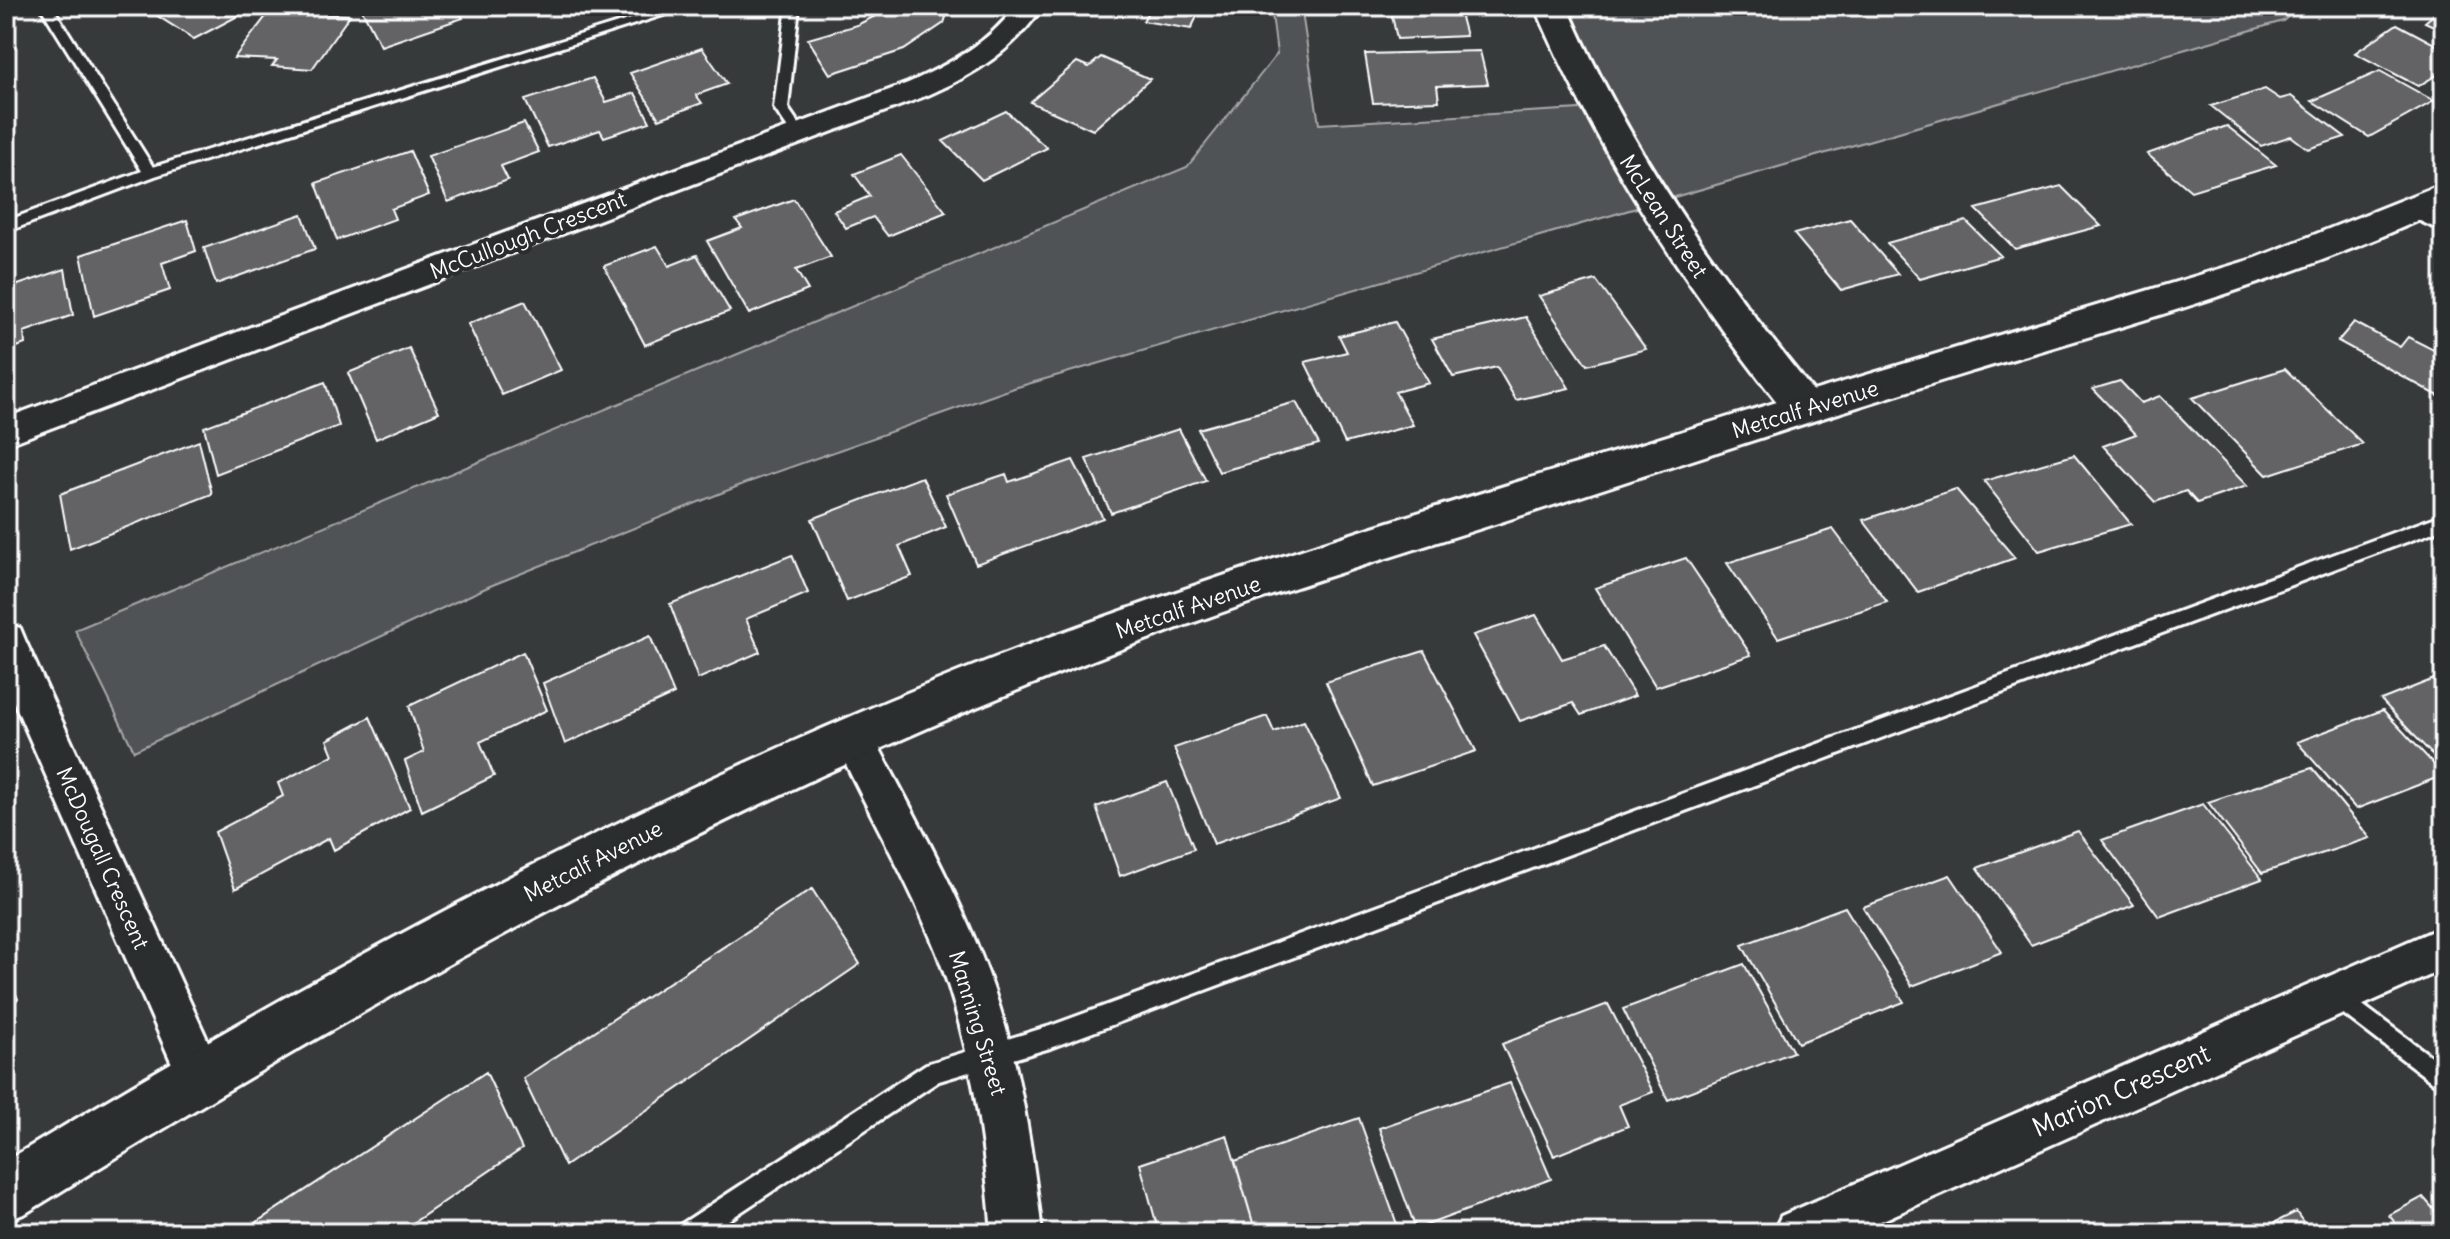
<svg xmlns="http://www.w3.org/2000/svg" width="2450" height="1239" font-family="Delius,sans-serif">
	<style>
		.green { fill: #505354; stroke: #a8a9aa; stroke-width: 2 }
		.building { fill: #636465; stroke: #fff; stroke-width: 2 }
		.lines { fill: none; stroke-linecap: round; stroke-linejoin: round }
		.lane-casing { stroke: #fff; stroke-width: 6 }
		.street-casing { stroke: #fff; stroke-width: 6 }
		.secondary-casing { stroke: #fff; stroke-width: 6 }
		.lane { fill: #2a2d2e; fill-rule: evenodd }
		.street { fill: #2a2d2e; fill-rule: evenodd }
		.secondary { fill: #2a2d2e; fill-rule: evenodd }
		.labels { text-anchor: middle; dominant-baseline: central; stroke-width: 8; stroke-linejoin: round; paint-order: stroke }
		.street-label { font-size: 22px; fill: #fff; stroke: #2a2d2e }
		.near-street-label { font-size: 26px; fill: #fff; stroke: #2a2d2e }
	</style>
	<rect width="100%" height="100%" fill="#373a3b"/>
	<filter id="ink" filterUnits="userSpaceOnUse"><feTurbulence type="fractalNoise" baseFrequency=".0125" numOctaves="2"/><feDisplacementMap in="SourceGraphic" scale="16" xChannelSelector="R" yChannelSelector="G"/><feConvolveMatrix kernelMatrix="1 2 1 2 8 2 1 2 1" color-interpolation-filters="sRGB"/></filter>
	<g filter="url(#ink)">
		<path class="green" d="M1271 6H1301L1319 124 1597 108 1551 6H2301L2283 21 1014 388 746 483 490 586 134 751 75 630 1187 167 1277 54Z"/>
		<path class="building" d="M167 6H221L238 16 194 39 153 13Z
			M274 6H306L301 13 350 15 312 69 272 66 277 60 234 58Z
			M367 6H456L463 18 381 46 361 8Z
			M508 6H540L515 15Z
			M895 6H954L947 14 944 23 904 50 830 74 808 39 857 25Z
			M1151 6H1202L1191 29 1143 21Z
			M1390 6H1458L1466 36 1397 39Z
			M2444 6V31L2425 22Z
			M2397 24 2444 49V79L2437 75 2418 86 2355 53Z
			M702 48 727 84 696 95 702 103 659 119 630 73Z
			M1480 51 1488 84 1437 86 1439 101 1373 103 1365 54Z
			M1101 57 1150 79 1093 130 1030 102 1077 62 1089 67Z
			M2380 71 2434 101 2369 137 2312 101Z
			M593 78 606 102 635 93 650 122 604 137 600 130 548 147 525 100Z
			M2265 89 2280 99 2291 96 2345 137 2308 149 2291 136 2261 146 2211 106Z
			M1006 111 1047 148 982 180 943 141Z
			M524 123 539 152 501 166 508 180 448 202 428 156Z
			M2227 126 2276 165 2191 191 2147 154Z
			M410 151 429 195 391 209 395 219 337 240 316 183Z
			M901 155 946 212 888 236 873 217 846 228 834 211 870 196 854 174Z
			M2061 186 2101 226 2015 249 1976 209Z
			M794 199 831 257 796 270 808 290 749 314 707 241 742 228 736 220Z
			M302 214 315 249 216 284 204 248Z
			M1850 219 1898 274 1841 290 1794 234Z
			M187 220 196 251 162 263 170 290 94 316 81 255Z
			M1966 221 2001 256 1920 279 1887 243Z
			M657 246 669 266 697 255 730 311 645 345 604 266Z
			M65 269 73 315 24 332 25 344 6 351V289Z
			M1596 280 1646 349 1587 365 1539 296Z
			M525 301 561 370 502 395 468 324Z
			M1526 317 1569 388 1516 400 1497 367 1453 377 1432 339Z
			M1395 322 1429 383 1395 392 1413 425 1345 443 1305 362 1347 352 1339 336Z
			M2354 322 2400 347 2408 337 2444 355V399L2338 341Z
			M409 348 439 412 376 439 348 373Z
			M2285 369 2363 444 2267 475 2192 398Z
			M2120 381 2141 403 2160 396 2247 486 2197 503 2186 491 2155 502 2103 446 2136 434 2093 389Z
			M325 382 339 426 216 474 204 427Z
			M1296 402 1319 444 1219 472 1198 429Z
			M1179 429 1206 481 1111 513 1086 459Z
			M199 441 212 494 70 549 60 494Z
			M2074 455 2131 524 2039 551 1984 481Z
			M1073 460 1103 518 976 564 946 494 1006 474 1009 482Z
			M922 477 946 527 899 546 912 576 847 601 812 519Z
			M1956 489 2015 558 1918 592 1863 520Z
			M1833 529 1887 602 1778 638 1727 563Z
			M792 555 808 593 746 619 760 652 698 679 670 604Z
			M1686 558 1751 655 1656 687 1595 588Z
			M1536 615 1562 659 1604 646 1635 696 1581 715 1573 703 1520 721 1473 635Z
			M650 636 674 694 565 744 543 683Z
			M1424 651 1476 751 1373 786 1326 682Z
			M523 652 547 710 480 742 494 776 422 811 405 761 424 752 409 706Z
			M2444 675V761L2440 763 2381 700Z
			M2383 710 2444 775 2356 809 2297 742Z
			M1267 716 1274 732 1304 721 1341 798 1214 844 1174 748Z
			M370 717 410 808 334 850 329 838 235 889 215 832 283 796 278 783 333 755 327 740Z
			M2312 768 2370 838 2262 873 2208 802Z
			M1167 782 1194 849 1120 876 1096 807Z
			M2203 804 2262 879 2159 917 2102 840Z
			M2078 831 2134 905 2031 945 1977 868Z
			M1950 875 2002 952 1912 986 1863 907Z
			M812 889 860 964 565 1166 523 1078Z
			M1845 907 1904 1002 1798 1043 1742 945Z
			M1744 964 1793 1052 1668 1100 1623 1009Z
			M6 970 18 999 6 1007Z
			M1608 1004 1653 1092 1619 1105 1628 1126 1554 1156 1502 1044Z
			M486 1072 522 1149 398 1233H240Z
			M1510 1083 1551 1179 1416 1229 1379 1128Z
			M1359 1118 1399 1230 1391 1233H1256L1235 1161Z
			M1227 1135 1256 1233H1159L1140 1164Z
			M2423 1197 2444 1221V1233H2403L2389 1215Z
			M2296 1212 2311 1233H2254Z"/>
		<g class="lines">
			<g class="lane-casing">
				<path id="lane" d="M40 6H52L153 167 673 6H692L155 176 6 232V221L142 171Z
					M787 6H799L788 108 805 133 798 138 793 136 774 108Z
					M2444 514V528L1050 1048 939 1081 709 1233H676L680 1225 926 1064 1050 1026Z
					M2336 985 2444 1066V1091L2329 1003 2325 996 2329 989Z"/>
			</g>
			<g class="street-casing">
				<path id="street" d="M1016 6H1043C1014 50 976 74 928 95L6 445V418L908 83C950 64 989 43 1016 6Z
					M2418 198 2444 208V232L2407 215 2403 208 2407 201Z
					M6 624 20 628 25 640 216 1059 223 1075 216 1091 200 1098 184 1091 6 684Z
					M854 721 868 726C907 802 950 876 981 955 1017 1044 1031 1138 1042 1233H992C984 1138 971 1043 937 953 908 879 867 811 834 739L840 726Z
					M2444 926V969L1854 1233H1773L1781 1216Z"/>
			</g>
			<g class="secondary-casing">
				<path id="secondary" d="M1535 6H1567C1630 150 1715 270 1813 391L2256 258 2444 183V209C2292 280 2130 324 1970 372 1823 417 1676 465 1529 513 1433 544 1336 573 1240 606 810 755 411 973 26 1213L6 1221V1161C338 959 682 774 1047 638 1287 549 1533 478 1777 402 1681 279 1596 151 1535 6Z"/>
			</g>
			<use href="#lane" class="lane"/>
			<use href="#street" class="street"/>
			<use href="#secondary" class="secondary"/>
		</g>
	</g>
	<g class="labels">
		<g class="street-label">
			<text transform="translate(1664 216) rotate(57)">McLean Street</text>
			<text transform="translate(528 235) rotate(-21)">McCullough Crescent</text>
			<text transform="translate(1805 409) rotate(-17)">Metcalf Avenue</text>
			<text transform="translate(1188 607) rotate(-19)">Metcalf Avenue</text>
			<text transform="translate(103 858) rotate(66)">McDougall Crescent</text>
			<text transform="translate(593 861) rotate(-27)">Metcalf Avenue</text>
			<text transform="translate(978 1023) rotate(73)">Manning Street</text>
		</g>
		<g class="near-street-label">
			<text transform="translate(2121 1090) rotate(-24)">Marion Crescent</text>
		</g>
	</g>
	<rect width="2450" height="1239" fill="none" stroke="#2a2d2e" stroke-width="32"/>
	<rect x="16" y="16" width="2418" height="1207" fill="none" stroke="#fff" stroke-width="3" filter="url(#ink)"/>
</svg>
